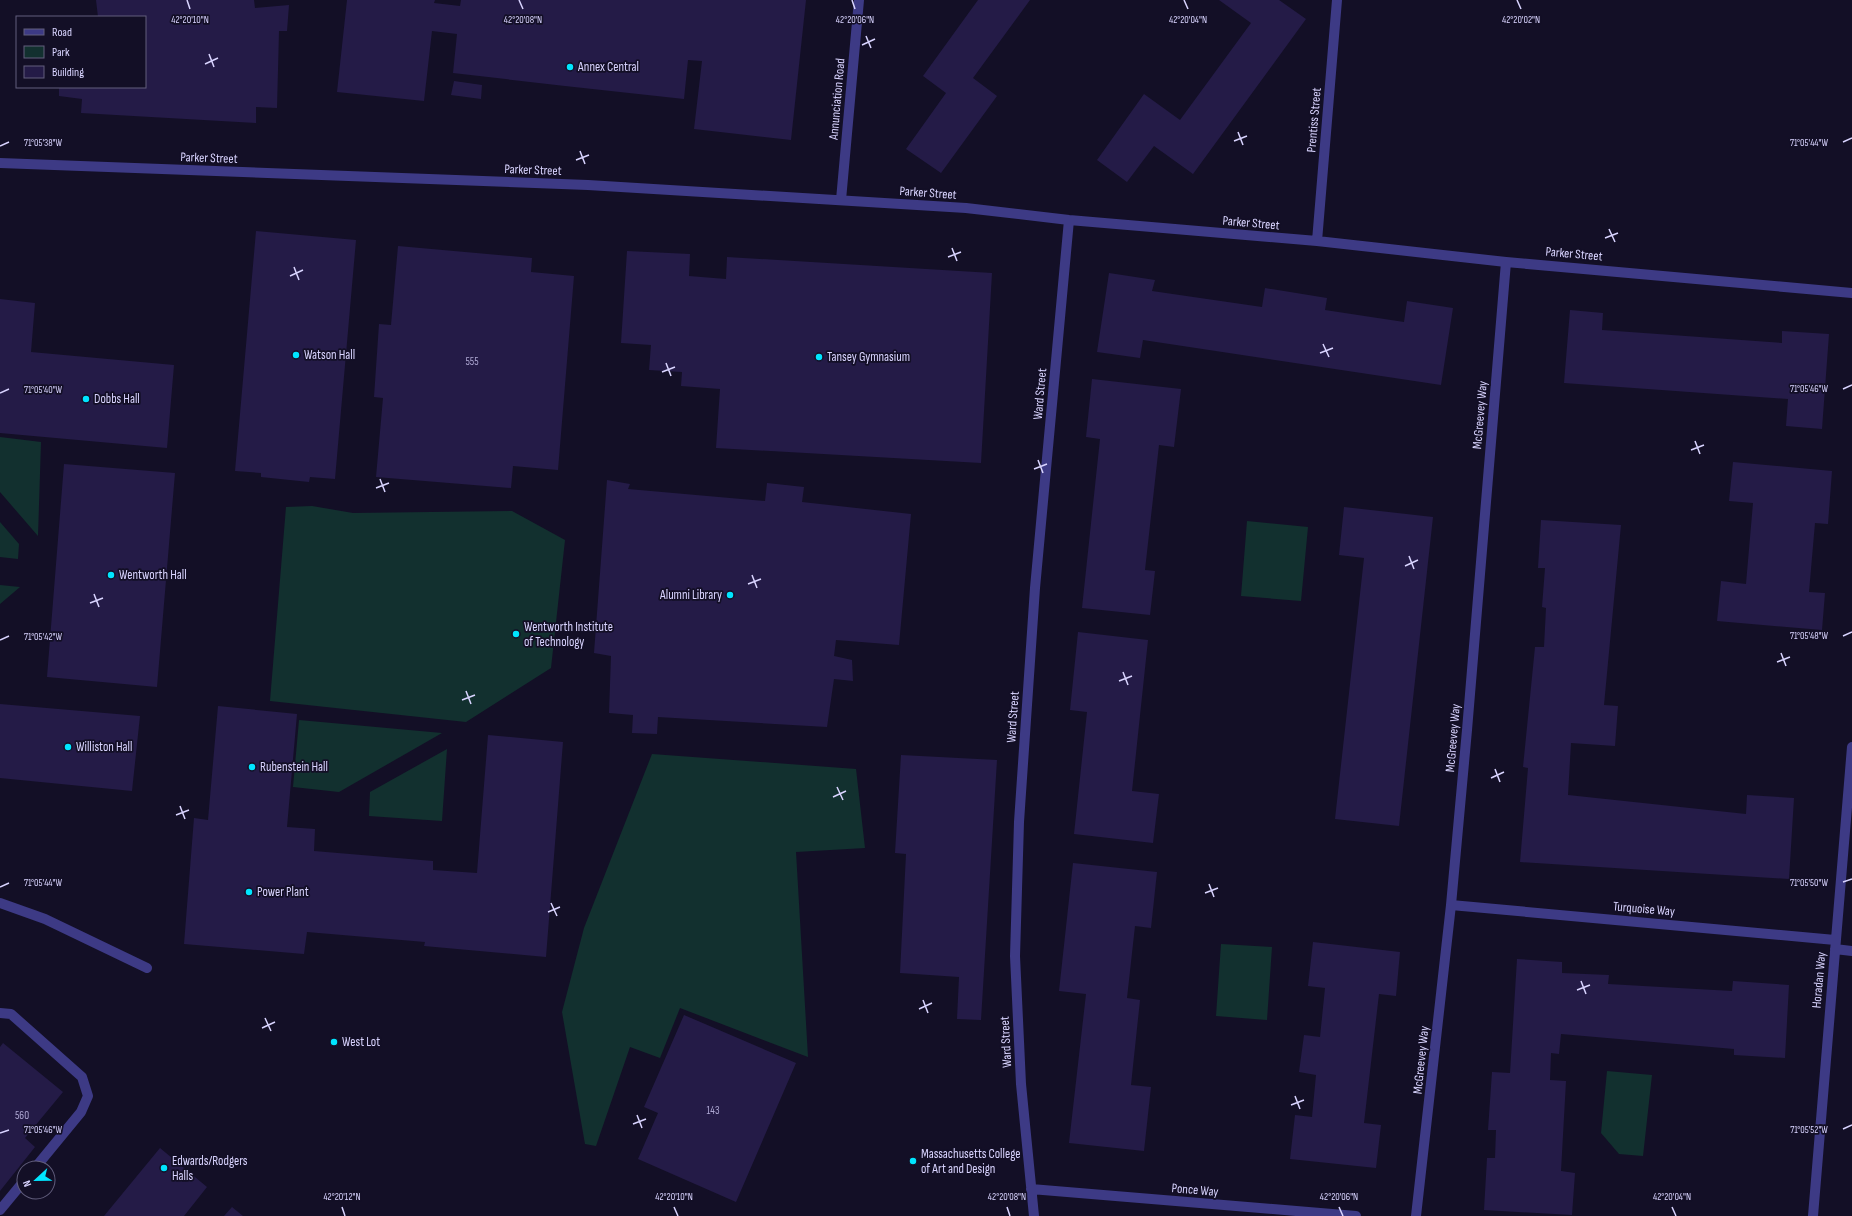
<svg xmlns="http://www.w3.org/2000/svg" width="1852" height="1216" font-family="'Sofia Sans Condensed',sans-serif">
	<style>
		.green { fill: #12302f }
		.building { fill: #241b47 }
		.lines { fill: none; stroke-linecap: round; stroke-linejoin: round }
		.minor { stroke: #3d3a85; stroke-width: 10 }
		.ticks { fill: none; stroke: #d9d4ff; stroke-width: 1.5 }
		.poi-dot { fill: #00e5ff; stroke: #130f26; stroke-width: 1.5 }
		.labels { text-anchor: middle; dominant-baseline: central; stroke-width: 3.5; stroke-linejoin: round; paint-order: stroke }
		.number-label { font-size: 11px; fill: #aca6d1 }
		.poi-label { font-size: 13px; fill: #d9d4ff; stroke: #130f26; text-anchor: start }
		.street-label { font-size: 13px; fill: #d9d4ff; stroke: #130f26 }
		.ticks-label { font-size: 10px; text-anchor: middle; fill: #d9d4ff; stroke: #130f26; stroke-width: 3.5; stroke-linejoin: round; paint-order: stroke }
	</style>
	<rect width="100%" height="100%" fill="#130f26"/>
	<path class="green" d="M0 437 41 442 38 536 0 492Z
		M312 506 353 513 512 511 565 540 551 668 466 722 270 701 286 507Z
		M1247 521 1308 527 1301 601 1241 596Z
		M0 522 19 544 18 559 0 557Z
		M0 585 20 587 0 604Z
		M299 720 442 733 339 792 293 787Z
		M447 749 442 821 369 816 370 792Z
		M652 754 856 769 865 848 796 852 808 1057 680 1008 660 1058 630 1047 596 1146 585 1144 562 1012 584 928Z
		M1221 944 1272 947 1267 1020 1216 1016Z
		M1607 1071 1652 1075 1643 1156 1619 1154 1601 1133Z"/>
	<path class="building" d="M96 0H254L255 8 289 5 287 31H279L277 108 256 107V123L81 113 82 99 59 96V87H145V17H98Z
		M347 0H435L434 3 460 6 461 0H806L791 140 694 129 702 61 688 60 684 99 565 86 453 73 457 34 432 31 424 101 337 92Z
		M978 0H1030L973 78 997 96 941 173 906 149 946 93 923 76Z
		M1219 0H1279L1306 19 1193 174 1154 146 1127 182 1097 160 1144 94 1180 120 1251 23Z
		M454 81 482 85 481 99 451 95Z
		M256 231 356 240 335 479 310 477 309 482 261 477V473L235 471Z
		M398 246 532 258 531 272 574 276 558 470 513 466 511 488 376 477 383 398 374 397 379 324 391 325Z
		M627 251 690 254 689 276 726 279 727 257 992 273 981 463 716 448 720 389 681 386 682 372 649 370 651 345 621 343Z
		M1109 273 1155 280 1152 291 1262 307 1265 288 1327 298 1325 310 1404 322 1407 301 1453 308 1441 385 1143 340 1140 358 1097 352Z
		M0 299 35 303 31 352 174 365 167 448 0 433Z
		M1570 310 1603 313 1602 330 1782 343V331L1829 334 1822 429 1786 426 1788 399 1564 383Z
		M1092 379 1181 389 1174 447 1159 445 1145 570 1155 571 1150 615 1082 608 1100 439 1086 437Z
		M1733 462 1832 471 1828 524 1815 523 1809 592 1825 593 1822 630 1717 621 1721 581 1746 584 1753 503 1729 501Z
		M64 464 175 473 157 687 47 677Z
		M607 480 630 484 628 489 765 501 767 483 804 487 802 502 911 514 899 645 836 640 834 656 852 660 853 681 834 679 827 727 658 717 657 734 632 733 633 715 609 713 611 656 594 653Z
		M1344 507 1433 517 1399 826 1335 819 1364 558 1339 555Z
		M1541 520 1621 525 1604 705 1618 706 1615 746 1571 743 1568 795 1746 814 1747 795 1794 798 1789 879 1520 862 1528 768 1523 767 1535 647H1544L1546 608 1542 607 1545 568H1538Z
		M1078 632 1148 640 1132 791 1159 794 1153 843 1074 834 1087 712 1070 710Z
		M0 704 140 716 132 791 0 778Z
		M218 706 297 714 287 827 315 829 314 851 433 861V870L477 873 488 735 563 742 546 957 424 946 425 942 307 932 304 954 184 944 194 818 208 820Z
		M901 755 997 760 981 1020 957 1019 959 977 900 973 906 854 895 853Z
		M1073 863 1157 872 1151 928 1135 926 1127 998 1140 1000 1131 1085 1151 1087 1144 1151 1069 1143 1086 994 1059 991Z
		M1313 942 1400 952 1396 996 1379 994 1364 1123 1381 1125 1376 1168 1290 1159 1295 1115 1312 1117 1316 1075 1299 1072 1304 1035 1320 1037 1325 988 1308 986Z
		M1517 959 1562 962V973L1609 975 1608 984 1732 991 1733 981 1789 985 1785 1058 1734 1055V1049L1561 1034 1559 1054 1551 1053 1550 1080 1566 1081 1561 1171 1575 1173 1572 1215 1484 1210 1487 1158H1495L1496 1130H1488L1492 1072 1510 1073Z
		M684 1015 796 1063 736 1202 638 1159 658 1113 644 1107Z
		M3 1043 63 1092 25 1138 35 1147 0 1191V1047Z
		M160 1148 207 1187 184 1216H104Z
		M232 1207 243 1216H224Z"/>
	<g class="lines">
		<path class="minor" d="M0 163 588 185 966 208 1069 220 1317 241 1506 262 1852 293
			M841 200 859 0
			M1317 241 1337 0
			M0 903 45 919 147 968
			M1451 905 1835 940
			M1835 949 1852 951
			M0 1013 11 1014 82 1077 88 1096 81 1112 35 1168
			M1031 1189 1356 1216
			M0 1210 24 1181
			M1034 1216 1021 1084 1015 956 1019 822 1035 588 1069 220
			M1416 1216 1451 905 1467 730 1506 262
			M1813 1216 1852 747"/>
	</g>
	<path class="ticks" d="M187 0 190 9M519 0 523 9M852 0 855 9M1184 0 1188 9M1517 0 1521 9M866 36 871 48M862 45 875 39M209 54 214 67M205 64 218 58M1238 132 1243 145M1234 141 1247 136M1843 142 1852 138M0 146 9 142M580 151 585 164M576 160 589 155M1609 229 1615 242M1605 238 1618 233M952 248 957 261M948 257 961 252M294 267 299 280M290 276 303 270M1323 344 1329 357M1320 353 1333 348M666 363 671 376M662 372 675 367M1843 389 1852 385M0 393 9 389M1695 441 1700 454M1691 450 1704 445M1038 460 1043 473M1034 469 1047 464M380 479 385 492M376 488 389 483M1409 556 1414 569M1405 566 1418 560M752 575 757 588M748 584 761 579M94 594 99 607M90 603 103 598M1843 636 1852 632M0 640 9 636M1781 653 1786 666M1777 662 1790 657M1123 672 1128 685M1119 681 1132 676M466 691 471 704M462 700 475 695M1495 769 1500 782M1491 778 1504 772M837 787 843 800M833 797 846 791M180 806 185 819M176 815 189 810M1843 882 1852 879M1209 884 1214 897M0 887 9 883M1205 893 1218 888M551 903 557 916M548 912 560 907M1581 981 1586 994M1577 990 1590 985M923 1000 928 1013M919 1009 932 1003M265 1018 271 1031M262 1028 275 1022M1295 1096 1300 1109M1291 1105 1304 1100M637 1115 642 1128M633 1124 646 1119M1843 1129 1852 1125M0 1133 9 1130M342 1207 345 1216M674 1207 678 1216M1007 1207 1010 1216M1339 1207 1343 1216M1672 1207 1676 1216"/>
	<g class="poi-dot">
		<circle cx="570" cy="67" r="4"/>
		<circle cx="296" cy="355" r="4"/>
		<circle cx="819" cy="357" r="4"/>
		<circle cx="86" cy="399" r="4"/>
		<circle cx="111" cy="575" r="4"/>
		<circle cx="730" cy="595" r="4"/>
		<circle cx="516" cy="634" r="4"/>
		<circle cx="68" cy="747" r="4"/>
		<circle cx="252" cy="767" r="4"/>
		<circle cx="249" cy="892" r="4"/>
		<circle cx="334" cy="1042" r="4"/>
		<circle cx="913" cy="1161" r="4"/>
		<circle cx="164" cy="1168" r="4"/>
	</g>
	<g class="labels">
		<g class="number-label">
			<text x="472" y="361">555</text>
			<text x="713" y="1110">143</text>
			<text x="22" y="1115">560</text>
		</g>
		<g class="poi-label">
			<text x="578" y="67">Annex Central</text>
			<text x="304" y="355">Watson Hall</text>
			<text x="827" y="357">Tansey Gymnasium</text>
			<text x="94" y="399">Dobbs Hall</text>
			<text x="119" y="575">Wentworth Hall</text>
			<text x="722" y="595" text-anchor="end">Alumni Library</text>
			<text x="524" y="627">Wentworth Institute<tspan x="524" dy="15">of Technology</tspan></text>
			<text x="76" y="747">Williston Hall</text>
			<text x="260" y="767">Rubenstein Hall</text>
			<text x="257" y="892">Power Plant</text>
			<text x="342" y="1042">West Lot</text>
			<text x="921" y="1154">Massachusetts College<tspan x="921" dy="15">of Art and Design</tspan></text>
			<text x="172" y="1161">Edwards/Rodgers<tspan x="172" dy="15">Halls</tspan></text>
		</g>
		<g class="street-label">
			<text transform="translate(837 99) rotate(-85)">Annunciation Road</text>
			<text transform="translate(1314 120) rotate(-85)">Prentiss Street</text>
			<text transform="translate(209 158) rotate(2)">Parker Street</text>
			<text transform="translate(533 170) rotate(2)">Parker Street</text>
			<text transform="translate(928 193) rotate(4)">Parker Street</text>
			<text transform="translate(1251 223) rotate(5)">Parker Street</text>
			<text transform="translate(1574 254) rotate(5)">Parker Street</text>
			<text transform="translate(1040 394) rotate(-85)">Ward Street</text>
			<text transform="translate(1480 415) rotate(-85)">McGreevey Way</text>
			<text transform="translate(1013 717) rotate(-86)">Ward Street</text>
			<text transform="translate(1453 738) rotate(-85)">McGreevey Way</text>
			<text transform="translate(1644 909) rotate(5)">Turquoise Way</text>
			<text transform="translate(1819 980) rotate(-85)">Horadan Way</text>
			<text transform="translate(1006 1042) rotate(-93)">Ward Street</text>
			<text transform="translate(1421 1060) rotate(-84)">McGreevey Way</text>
			<text transform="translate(1195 1190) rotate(5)">Ponce Way</text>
		</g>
	</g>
	<g class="ticks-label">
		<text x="190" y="23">42°20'10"N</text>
		<text x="523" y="23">42°20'08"N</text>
		<text x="855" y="23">42°20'06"N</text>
		<text x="1188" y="23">42°20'04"N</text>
		<text x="1521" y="23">42°20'02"N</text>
		<text x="1809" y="146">71°05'44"W</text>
		<text x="43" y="146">71°05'38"W</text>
		<text x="1809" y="392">71°05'46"W</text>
		<text x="43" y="393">71°05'40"W</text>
		<text x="1809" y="639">71°05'48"W</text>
		<text x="43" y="640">71°05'42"W</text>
		<text x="1809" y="886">71°05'50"W</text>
		<text x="43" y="886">71°05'44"W</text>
		<text x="1809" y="1133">71°05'52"W</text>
		<text x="43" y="1133">71°05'46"W</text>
		<text x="342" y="1200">42°20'12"N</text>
		<text x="674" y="1200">42°20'10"N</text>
		<text x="1007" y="1200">42°20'08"N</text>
		<text x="1339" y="1200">42°20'06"N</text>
		<text x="1672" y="1200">42°20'04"N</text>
	</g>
	<rect x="16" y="16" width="130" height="72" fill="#130f26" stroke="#625e7d"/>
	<rect x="24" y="29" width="20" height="6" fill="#3d3a85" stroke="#625e7d"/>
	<text x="52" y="36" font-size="12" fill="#d9d4ff">Road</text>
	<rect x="24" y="46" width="20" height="12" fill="#12302f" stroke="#625e7d"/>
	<text x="52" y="56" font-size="12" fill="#d9d4ff">Park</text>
	<rect x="24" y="66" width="20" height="12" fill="#241b47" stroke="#625e7d"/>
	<text x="52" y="76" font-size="12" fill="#d9d4ff">Building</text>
	<g transform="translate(36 1180) rotate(248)"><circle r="19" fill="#130f26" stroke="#625e7d"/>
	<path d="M0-3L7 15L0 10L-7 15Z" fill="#00e5ff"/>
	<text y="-6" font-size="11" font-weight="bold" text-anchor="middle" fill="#d9d4ff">N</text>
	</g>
</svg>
